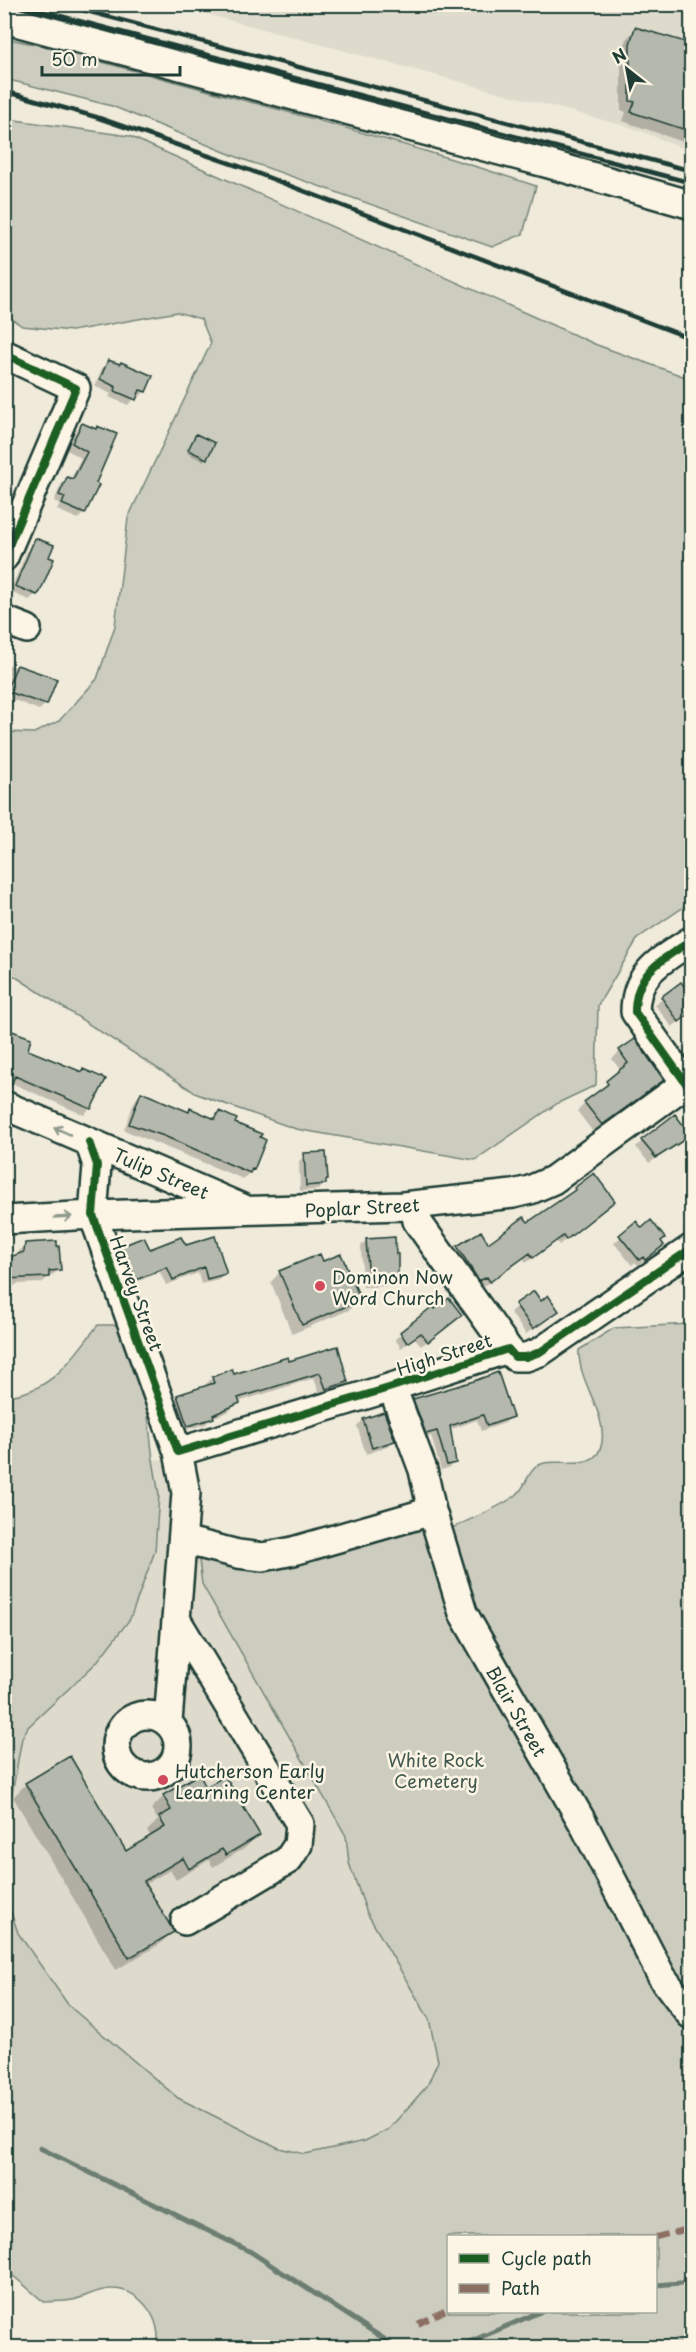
<svg xmlns="http://www.w3.org/2000/svg" width="696" height="2352" font-family="'Playpen Sans',sans-serif">
	<style>
		.built { fill: #dedbcc }
		.green { fill: #cccdbf; stroke: #76857a; stroke-width: 1.5; fill-rule: evenodd }
		.shadow { fill: #0003 }
		.lines { fill: none; stroke-linecap: round; stroke-linejoin: round }
		.stream { stroke: #6c7d71; stroke-width: 5 }
		.building { fill: #b5b9ad; stroke: #1f3d34; stroke-width: 1.5 }
		.minor-casing { stroke: #1f3d34; stroke-width: 32 }
		.minor { stroke: #fcf5e5; stroke-width: 27 }
		.rail { stroke: #1f3d34; stroke-width: 4.5 }
		.quiet { stroke: #8d6e63; stroke-width: 6; stroke-dasharray: 12 6; stroke-linecap: butt }
		.cycleway-casing { stroke: #fcf5e5; stroke-width: 11 }
		.cycleway { stroke: #1b5e20; stroke-width: 8 }
		.oneway { stroke: #8e998c }
		.poi-dot { fill: #d1495b; stroke: #fcf5e5; stroke-width: 2 }
		.labels { text-anchor: middle; dominant-baseline: central; stroke-width: 5; stroke-linejoin: round; paint-order: stroke }
		.street-label { font-size: 18px; fill: #1f3d34; stroke: #fcf5e5 }
		.poi-label { font-size: 18px; fill: #1f3d34; stroke: #fcf5e5; text-anchor: start }
		.park-label { font-size: 18px; fill: #425a50; stroke: #fcf5e5 }
	</style>
	<rect width="100%" height="100%" fill="#efeada"/>
	<filter id="ink" filterUnits="userSpaceOnUse"><feTurbulence type="fractalNoise" baseFrequency=".0167" numOctaves="2"/><feDisplacementMap in="SourceGraphic" scale="12" xChannelSelector="R" yChannelSelector="G"/><feConvolveMatrix kernelMatrix="1 2 1 2 8 2 1 2 1" color-interpolation-filters="sRGB"/></filter>
	<g filter="url(#ink)">
		<path class="built" d="M173 5H681L691 9V151L633 128Z
			M187 1458 202 1584 346 1837 349 1863 367 1913 429 2019 438 2061 427 2086 389 2129 365 2141 305 2154 279 2148 178 2098 69 2007 18 1933 9 1906 4 1874 5 1821 21 1738 159 1495 153 1460Z"/>
		<path class="green" d="M4 38 48 47C211 93 376 132 536 186L523 234 492 247 242 159 112 106 5 79Z
			M15 120 129 136 597 345 691 379V902L638 938 598 1005 596 1085 558 1103 475 1160 296 1129 197 1094 5 970V732L34 733 59 721 97 679 115 626 128 518 211 343 201 319 177 312 72 331 22 326 5 314V126Z
			M691 1324V2347H157C163 2320 141 2289 112 2289 99 2288 84 2298 72 2300 63 2302 53 2301 44 2302L5 2269 4 1874 9 1906 18 1933 69 2006 178 2098 279 2148 305 2154 365 2141 389 2129 427 2086 438 2061 429 2019 367 1913 349 1863 346 1836 202 1584 196 1536 264 1547 440 1501 450 1529C470 1519 497 1509 515 1496 528 1487 526 1468 544 1463 563 1459 598 1472 602 1442 606 1410 578 1383 579 1350L614 1328ZM448 2236H656V2312H448Z
			M98 1325H118L147 1407 153 1460 159 1495 155 1551 130 1619 96 1663 28 1727 22 1738 5 1833V1396C52 1393 71 1359 98 1325Z"/>
		<path class="shadow" d="M636 29 692 46V145L623 121 626 112 621 110V54L626 39Z
			M108 362 145 391 138 398 136 396 128 405 109 397 111 394 95 386 102 368Z
			M82 425 95 430 97 427 94 484 84 513 78 519 57 510 60 504 54 501 61 485 68 479 70 480 81 458 67 450 76 431Z
			M196 436 206 458 203 461 187 453Z
			M36 540 39 591 29 600 10 592 29 546Z
			M4 663 55 680 46 704 39 710 14 700 12 702 4 699Z
			M681 984 692 1012 672 1027 655 1005Z
			M14 1031 30 1039 26 1051 90 1108 84 1115 9 1082Z
			M620 1051 662 1080 593 1132 577 1111 621 1071 612 1059Z
			M141 1094 187 1113 190 1110 212 1119 219 1113 233 1124 253 1169 243 1179 124 1130 135 1100Z
			M683 1136 685 1138 678 1144 649 1163 636 1147 642 1141Z
			M305 1155 324 1184 318 1190 300 1191 299 1161Z
			M575 1189 607 1207 559 1245 556 1241 526 1263 523 1258 483 1287 480 1282 473 1287 452 1254 458 1247 488 1245 527 1224Z
			M636 1223 656 1251 638 1265 635 1262 632 1265 614 1243Z
			M367 1240 396 1279 390 1286 363 1287 361 1246Z
			M26 1245 59 1270 41 1283 17 1284 4 1293V1261L19 1255V1251Z
			M123 1247 149 1251 186 1247 224 1273 218 1280 201 1284 198 1273 166 1285 160 1272 129 1285 117 1253Z
			M322 1263 359 1300 349 1310 292 1334 271 1282 280 1272Z
			M692 1269V1295L680 1279Z
			M534 1293 540 1303 557 1311 526 1334 510 1312Z
			M433 1308 454 1321 421 1346 415 1338 401 1348 395 1339Z
			M337 1348 346 1382 340 1388 320 1395 314 1378 238 1402 228 1412 211 1418 206 1424 182 1431 172 1402 178 1396 207 1387 206 1384 212 1378 231 1371 233 1376 288 1363Z
			M414 1400 511 1417 505 1423 481 1431 477 1420 449 1430 454 1462 448 1468 441 1470 431 1436 420 1439 408 1406Z
			M363 1420 394 1441 387 1447 366 1454 357 1426Z
			M198 1776 206 1789 258 1835 245 1848 213 1867 209 1860 176 1880 170 1870 144 1885 172 1932 160 1944 116 1970 13 1797 26 1784 125 1853 151 1837 147 1831 158 1820 151 1809 164 1796Z"/>
		<g class="lines">
			<path class="stream" d="M40 2148 251 2252 398 2348
				M656 2285 692 2282
				M455 2348 540 2312"/>
		</g>
		<path class="building" d="M635 27 692 44V132L631 112 635 102 630 101V44Z
			M108 360 120 364 121 362 153 376 146 392 140 390 136 400 115 391 116 387 100 379Z
			M82 423 96 429 97 426 117 434 96 483 99 485 85 514 62 504 65 497 59 495 67 477 73 479 87 452 72 443Z
			M196 434 215 443 207 459 188 450Z
			M35 538 54 545 49 557 54 559 40 592 37 595 15 586Z
			M17 665 57 679 47 705 6 691Z
			M681 982 692 996V1012L679 1022 661 997Z
			M4 1028 31 1038 28 1050 82 1072 83 1069 106 1079 91 1109 15 1076 9 1090H4Z
			M635 1039 664 1080 602 1125 584 1102 608 1084 606 1081 628 1063 619 1050Z
			M141 1092 189 1112 190 1108 215 1119 219 1111 237 1119 235 1123 262 1134 260 1137 266 1140 254 1170 252 1169 250 1173 164 1136 129 1124Z
			M675 1114 689 1133 685 1136 687 1138 656 1158 641 1140Z
			M326 1152 328 1180H326V1184L306 1186 304 1153Z
			M594 1173 615 1201 566 1240 563 1236 533 1258 530 1253 490 1282 487 1277 479 1281 457 1246 481 1231 488 1243 524 1217 528 1222 575 1190 574 1188Z
			M651 1220 665 1238 661 1241 664 1245 645 1260 643 1257 639 1260 619 1235 636 1221 642 1228Z
			M215 1236 226 1271V1274L207 1279 204 1267 173 1280 167 1267 136 1280 122 1246 144 1237 150 1249 181 1237 186 1245Z
			M395 1237 396 1254H398V1280L369 1282 366 1239Z
			M57 1241V1246H59L61 1270 49 1271V1277L4 1279V1259L24 1252 25 1243Z
			M320 1254 323 1261 341 1254 361 1300 302 1325 279 1271Z
			M534 1291 541 1301 548 1295 559 1311 533 1329 515 1304Z
			M449 1298 462 1315 428 1342 421 1333 407 1343 400 1332 433 1306 435 1309Z
			M338 1346 348 1382 326 1389 320 1373 238 1398 240 1403 213 1415 214 1418 188 1426 186 1422 177 1395 214 1383 212 1377 232 1369 234 1374 288 1357 289 1361Z
			M498 1372 513 1417 487 1426 483 1415 450 1426 456 1463 447 1465 437 1431 426 1434 413 1399 474 1381Z
			M384 1412 395 1441 372 1448 363 1419Z
			M70 1756 126 1851 165 1827 159 1817 171 1810 163 1795 199 1774 206 1787 225 1776 260 1835 226 1855 222 1849 189 1869 183 1858 144 1881 174 1932 129 1958 25 1783Z"/>
		<g class="lines">
			<g class="minor-casing">
				<path id="minor" d="M4 19 549 164 692 205
					M4 354 76 388 4 557
					M4 620 27 629
					M692 940C662 960 635 972 635 1012L692 1092
					M4 1105 242 1208
					M89 1142 97 1165 93 1215 178 1452 186 1493 168 1722
					M414 1205 417 1221 508 1349
					M4 1220 93 1215 403 1206 513 1194 530 1190 553 1180 685 1084
					M392 1387 423 1470 432 1511 463 1613 584 1825 662 1977 690 2014
					M178 1452 392 1387 508 1349 515 1357H526L540 1352 692 1248
					M183 1540 238 1554 263 1557 293 1551 432 1511
					M176 1619 300 1824 298 1845 288 1860 185 1921
					M116 1746a31 31 0 1 1 62 0a31 31 0 1 1-62 0Z"/>
			</g>
			<use href="#minor" class="minor"/>
			<path class="rail" d="M15 4 692 183
				M60 4 692 171
				M4 91 96 117 241 167 692 339"/>
			<path class="quiet" d="M690 2014 692 2015
				M656 2237 692 2228
				M418 2324 448 2309"/>
			<g class="cycleway-casing">
				<path id="cycleway" d="M4 354 76 388 4 557
					M692 940C662 960 635 972 635 1012L692 1092
					M89 1142 97 1165 93 1215 178 1452 392 1387 508 1349 515 1357H526L540 1352 692 1248"/>
			</g>
			<use href="#cycleway" class="cycleway"/>
		</g>
		<defs><path id="oneway-shaft" d="M-6 0H5M1.5-3L5.5 0L1.5 3" fill="none" stroke-width="1.6" stroke-linecap="round" stroke-linejoin="round" transform="scale(1.5)"/></defs>
		<g class="oneway">
			<use href="#oneway-shaft" transform="translate(62 1131) rotate(-156)"/>
			<use href="#oneway-shaft" transform="translate(63 1217) rotate(-3)"/>
		</g>
	</g>
	<g class="poi-dot">
		<circle cx="320" cy="1286" r="6"/>
		<circle cx="163" cy="1780" r="6"/>
	</g>
	<g class="labels">
		<g class="street-label">
			<text transform="translate(161 1173) rotate(23)">Tulip Street</text>
			<text transform="translate(362 1207) rotate(-3)">Poplar Street</text>
			<text transform="translate(137 1293) rotate(70)">Harvey Street</text>
			<text transform="translate(444 1354) rotate(-18)">High Street</text>
			<text transform="translate(517 1711) rotate(60)">Blair Street</text>
		</g>
		<g class="poi-label">
			<text x="332" y="1276">Dominon Now<tspan x="332" dy="21">Word Church</tspan></text>
			<text x="175" y="1770">Hutcherson Early<tspan x="175" dy="21">Learning Center</tspan></text>
		</g>
		<g class="park-label">
			<text x="436" y="1759">White Rock<tspan x="436" dy="21">Cemetery</tspan></text>
		</g>
	</g>
	<rect width="696" height="2352" fill="none" stroke="#fcf5e5" stroke-width="24"/>
	<rect x="12" y="12" width="672" height="2328" fill="none" stroke="#1f3d34" stroke-width="2" filter="url(#ink)"/>
	<rect x="447" y="2235" width="210" height="78" fill="#fcf5e5" stroke="#a4ab9e" stroke-width="1.5"/>
	<rect x="459" y="2254" width="30" height="9" fill="#1b5e20" stroke="#a4ab9e" stroke-width="1.5"/>
	<text x="501" y="2265" font-size="18" fill="#1f3d34">Cycle path</text>
	<rect x="459" y="2284" width="30" height="9" fill="#8d6e63" stroke="#a4ab9e" stroke-width="1.5"/>
	<text x="501" y="2295" font-size="18" fill="#1f3d34">Path</text>
	<g transform="translate(627 69) rotate(329)" stroke="#fcf5e5" stroke-width="4.5" paint-order="stroke">
	<path d="M0-4.5L10 22L0 15L-10 22Z" fill="#1f3d34"/>
	<text y="-9" font-size="16" font-weight="bold" text-anchor="middle" fill="#1f3d34">N</text>
	</g>
	<path d="M42 66v9h138v-9" fill="none" stroke="#1f3d34" stroke-width="3"/>
	<text x="51" y="66" font-size="18" fill="#1f3d34" stroke="#fcf5e5" stroke-width="4.5" paint-order="stroke">50 m</text>
</svg>
